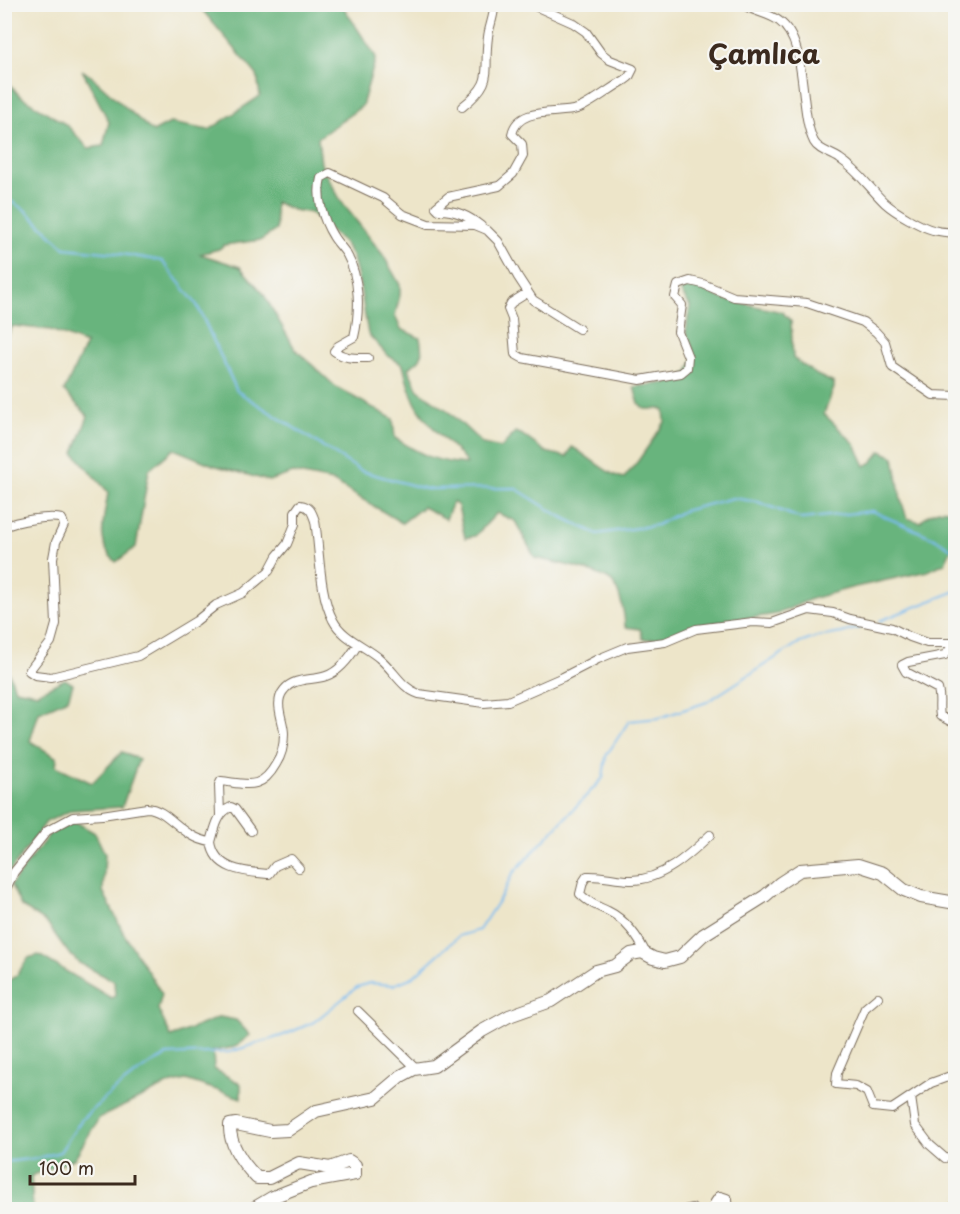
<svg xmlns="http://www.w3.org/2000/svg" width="960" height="1214" font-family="'Playpen Sans',sans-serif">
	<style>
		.forest { fill: #68b47d; stroke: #526f4e; stroke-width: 1.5; fill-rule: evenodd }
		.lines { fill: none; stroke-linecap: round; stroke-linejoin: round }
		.stream { stroke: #7cbcf0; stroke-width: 2 }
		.street-casing { stroke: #796b5a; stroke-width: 10 }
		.secondary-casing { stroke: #796b5a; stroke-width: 14 }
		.street { stroke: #fff; stroke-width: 8 }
		.secondary { stroke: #fff; stroke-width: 12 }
		.labels { text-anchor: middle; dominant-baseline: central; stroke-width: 4.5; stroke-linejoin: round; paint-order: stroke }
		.district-label { font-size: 27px; font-weight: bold; fill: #3b2a1e; stroke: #f6f6f2 }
	</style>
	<rect width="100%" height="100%" fill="#f6f6f2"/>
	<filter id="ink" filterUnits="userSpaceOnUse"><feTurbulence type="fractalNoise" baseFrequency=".0167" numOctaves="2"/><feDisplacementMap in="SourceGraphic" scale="12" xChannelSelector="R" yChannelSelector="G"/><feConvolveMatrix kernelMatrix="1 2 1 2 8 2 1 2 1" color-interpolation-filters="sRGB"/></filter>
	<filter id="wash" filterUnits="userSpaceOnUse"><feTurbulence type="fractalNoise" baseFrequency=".008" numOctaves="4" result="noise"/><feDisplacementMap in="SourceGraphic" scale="24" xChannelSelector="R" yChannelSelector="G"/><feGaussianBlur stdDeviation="1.35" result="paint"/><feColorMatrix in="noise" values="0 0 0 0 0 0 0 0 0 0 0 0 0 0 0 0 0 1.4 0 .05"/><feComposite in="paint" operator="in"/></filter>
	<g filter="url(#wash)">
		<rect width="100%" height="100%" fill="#ede5c9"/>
		<path class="forest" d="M198 5H342L376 57 362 106 318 138 321 164 341 201 383 255 400 285V295L395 316 401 329 420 338C423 356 424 359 408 368L418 390 447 410 483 444 501 448 515 432 521 434 546 452 567 457 572 447C587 455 609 476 624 478L638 461 665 422 664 409H645L639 404 634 387 673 382 688 372 695 355 686 332 690 306 681 292 684 286 697 287 723 299 782 312 791 321 793 358 817 375 834 383V388L824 414 855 444 865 466 872 462 881 451 894 457 901 500 907 518 920 522C929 512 942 505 955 513V541L945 563 928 571 851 588 811 599 777 614 689 627 662 639H643L640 629 625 627C625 616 620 590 612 582 601 571 552 562 535 558L515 521 497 513 475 536 465 538 458 506 453 502 446 519 423 507 402 523 332 481 293 473 269 481 213 465 174 449 149 470 136 547 116 562C94 544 105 516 108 492L74 453 88 416 64 391 86 344 51 330 13 326 5 340V79L20 96 67 125 88 148 103 146 109 122 82 70 91 76 153 132 170 123 209 130 260 96 257 75ZM275 202 293 210 311 213 345 244 353 258 360 286 368 334 387 355 403 365C410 396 416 410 438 433 448 443 459 452 467 464 436 462 421 455 395 438L393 419 336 387 295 349 263 293 240 267 200 254 219 249 224 245 261 240 276 230Z
			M5 672 9 673 15 689 37 693 65 679 73 684 68 699 39 712 30 741 57 758 56 766 92 783 122 752 139 759 122 807 72 810 46 822 5 878Z
			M74 821 95 833 105 854 103 891 124 934 162 994 158 1009 171 1037 220 1017 236 1020 250 1035 235 1047 213 1051 214 1069 241 1084V1098L186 1080 169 1084 99 1118 74 1159 31 1176 33 1209 5 1210V983L17 975 28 958 39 955 111 998 115 996 114 981 79 963 67 951 46 922 21 906 11 885 51 832Z"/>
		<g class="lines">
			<path class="stream" d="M4 197 25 210 65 248 116 253 162 261 197 305 237 391 361 471 426 489 515 488 558 515 597 534 657 525 683 511 733 498 758 502 802 519 872 511 936 539 956 552
				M879 621 956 591
				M4 1162 38 1158 60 1152 82 1119 113 1091 147 1066 167 1055 230 1052 284 1035 314 1022 357 987 370 983 393 985 413 977 459 936 479 930 502 895 513 873 603 778 606 756 629 721 659 718 707 702 797 644 817 637 842 633 865 626"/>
		</g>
	</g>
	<g filter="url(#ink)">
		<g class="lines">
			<g class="street-casing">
				<path id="street" d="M742 4C754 12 769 13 779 21 809 42 798 110 814 142 819 151 832 153 840 159 859 171 870 189 885 203 895 212 921 227 933 230 940 232 948 232 956 233
					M462 107C496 80 483 74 488 37 489 26 495 15 494 4
					M481 226C468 216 456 210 439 210L436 207 448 197 499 186 513 174 523 156 522 144 512 134C518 106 557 115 577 109 588 106 612 87 625 80L629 77 633 69 610 60 601 53 586 32 573 23 535 6 515 4
					M527 293 511 303 508 309 512 319 515 354 522 358 640 380 681 373 687 368 688 357 678 332 682 305 675 297 678 285 690 281 703 284 734 297 807 303 863 322 876 332 885 342 892 367 933 395 956 396
					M368 358C355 358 345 359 334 351L338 346 354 337C360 312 360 278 347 255 343 248 337 243 333 236 323 220 316 197 321 178L330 173 383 198 402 214 428 224 475 225 487 230 498 241 518 277 533 300 579 329
					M4 527C16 521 51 515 62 519L64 525 56 542 53 558 56 624 51 642 29 671 35 675 51 677 138 656 196 621 216 605 243 593 269 571 277 556 287 544 295 524V512L300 505C310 506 312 512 315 521 320 551 319 594 333 620 342 638 365 646 379 658 394 670 401 688 419 694L484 703 508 701 563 677 598 659 627 647 665 642 696 629 753 622 772 623 809 610 833 613 850 619 892 628 910 637 927 643H956
					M955 643 945 655 908 662 902 665 906 672 938 689C941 699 938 706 940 716L956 724
					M220 815 219 785 221 781C247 784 261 791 276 764 282 755 284 745 284 734 284 720 273 703 284 690 294 677 312 681 326 676 341 671 351 656 358 644
					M211 842C215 829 217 813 231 807L235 809 251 831
					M4 893 14 872 47 831 73 817 102 815 147 808C169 809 181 838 211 842 215 871 246 872 269 874L275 866 291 859 299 868
					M646 954C639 938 625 919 608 911 597 906 589 903 580 894L583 882 587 876C602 875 615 880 630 880 661 881 689 855 710 835
					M878 997 865 1008 837 1073 836 1084 856 1086 867 1092 873 1107 892 1109 931 1083 956 1074
					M358 1011 417 1069
					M911 1097 915 1125 930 1145 945 1158
					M615 1210V1207
					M684 1210 692 1208 693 1210"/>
			</g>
			<g class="secondary-casing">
				<path id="secondary" d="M251 1210 273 1197 311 1182 355 1174V1165L349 1161 330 1168 299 1163 269 1178H257C243 1164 229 1145 230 1125L236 1124 270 1131 288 1130 316 1111 375 1098 401 1076 414 1069 434 1066 482 1031 509 1016 551 1001 596 971 615 966 631 954 642 952 653 958 665 961 680 957 703 935 765 896 780 883 800 870 858 865 883 873 904 890 921 897 956 903
					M715 1210 716 1204 720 1198 726 1200 727 1210
					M950 1210 956 1209"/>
			</g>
			<use href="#street" class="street"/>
			<use href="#secondary" class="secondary"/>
		</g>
	</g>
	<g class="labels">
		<g class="district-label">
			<text x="764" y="52">Çamlıca</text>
		</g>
	</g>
	<rect width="960" height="1214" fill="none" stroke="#f6f6f2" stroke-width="24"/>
	<path d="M30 1175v9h105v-9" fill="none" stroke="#3b2a1e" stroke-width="3"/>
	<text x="39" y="1175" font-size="18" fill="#3b2a1e" stroke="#f6f6f2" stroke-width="4.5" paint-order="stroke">100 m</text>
</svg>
